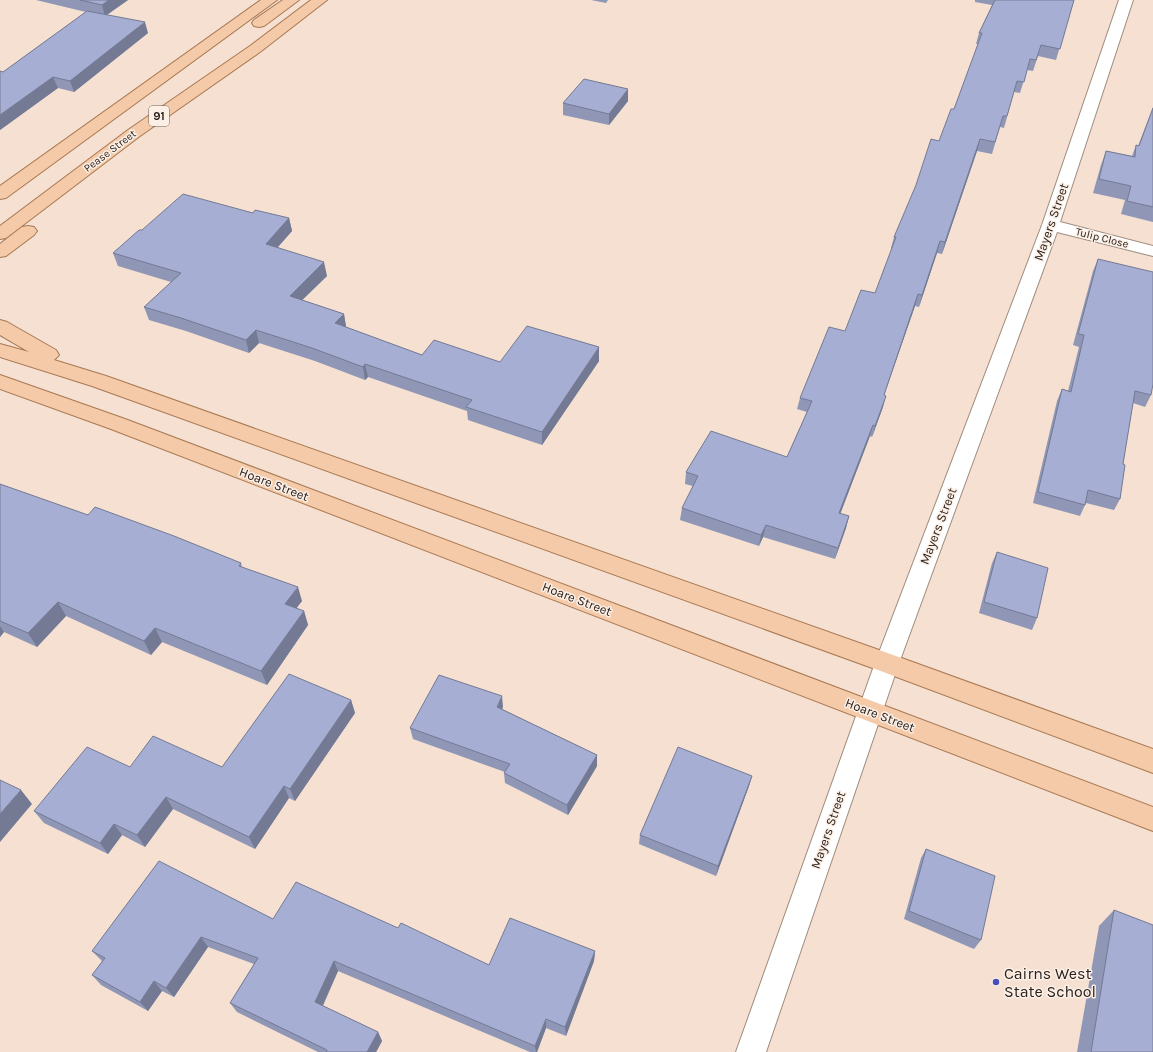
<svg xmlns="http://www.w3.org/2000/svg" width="1153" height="1052" font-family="Karla,sans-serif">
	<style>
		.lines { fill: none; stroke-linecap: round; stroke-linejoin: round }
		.minor-casing { stroke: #9f8c7e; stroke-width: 2 }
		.major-casing { stroke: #a87852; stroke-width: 2 }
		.minor { fill: #fff; fill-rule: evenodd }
		.major { fill: #f4caa9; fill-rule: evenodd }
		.wall { fill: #8f96b6 }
		.shaded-wall { fill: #747a94 }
		.building { fill: #a6aed4; stroke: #747a94 }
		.poi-dot { fill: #494cc1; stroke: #fcefe6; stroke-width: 1.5 }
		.labels { text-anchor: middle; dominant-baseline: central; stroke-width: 3; stroke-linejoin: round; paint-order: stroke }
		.far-street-label { font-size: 11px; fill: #2a221d; stroke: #fcefe6 }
		.shield { fill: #fcefe6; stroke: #696059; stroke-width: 1 }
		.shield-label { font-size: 12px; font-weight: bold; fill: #2a221d }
		.street-label { font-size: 13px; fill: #2a221d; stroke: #fcefe6 }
		.near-poi-label { font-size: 16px; fill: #2a221d; stroke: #fcefe6; text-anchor: start }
	</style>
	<rect width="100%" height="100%" fill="#f5e0d1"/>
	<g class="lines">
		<g class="minor-casing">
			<path id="minor" d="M1119 0H1133L1060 222 1153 246V256L1057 232 899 663 766 1052H736L875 663 1042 225Z"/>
		</g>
		<g class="major-casing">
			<path id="major" d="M261 0H277L6 198 0 199V186Z
				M283 0H299L264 26 259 27 254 26 252 23 254 20Z
				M311 0H327L260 52 140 136 6 238 0 239V226L128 130 250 46Z
				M28 226 34 227 37 231 34 235 6 256 0 257V244L22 227Z
				M0 320 7 322 56 350 59 355 54 360 106 376 896 656 1153 749V773L878 670 92 386 0 357V344L29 352 0 335Z
				M0 375 125 419 1153 807V831L111 429 0 389Z"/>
		</g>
		<use href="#minor" class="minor"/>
		<use href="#major" class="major"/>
	</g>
	<path class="wall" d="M36 0H128L107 15 148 33 74 92 58 88 0 130V71L3 72 86 12Z
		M591 0H608L606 3Z
		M975 0H1074L1056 60 1038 56 1033 71 1027 70 1020 93 1014 92 1004 128 1000 127 992 154 977 151 942 254 937 253 919 307 915 306 884 395 883 407 872 437 870 436 840 514 849 516 846 528 835 559 763 537 759 546 680 520 682 508 693 486 685 484 686 472 787 457 807 412 797 409 800 398 845 331 875 293 892 249 891 248 894 237 954 109 978 44H976L979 33 992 5 975 2Z
		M628 101 609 125 563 115V103Z
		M1153 107V222L1121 214 1125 200 1093 193 1101 165 1106 151 1132 156 1136 145 1138 146Z
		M253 213 289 218 292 231 278 247 327 276 302 300 344 314 346 327 422 355 500 362 599 361 542 445 468 420 467 411 368 377 365 380 315 361 259 343 249 353 186 331 149 320 144 307 171 282 118 266 113 253 142 230Z
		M1098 259 1151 395 1145 407 1133 403 1123 464 1120 499 1114 510 1086 503 1085 505 1080 516 1033 503 1057 401 1062 389 1068 391 1079 347 1073 345 1093 271Z
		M0 484 88 515 241 563 242 567 302 601 296 608 304 611 308 625 267 685 162 642 151 655 66 616 37 647 4 632 0 637Z
		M997 552 1037 618 1032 630 979 613 992 563Z
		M351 700 355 713 295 801 289 798 255 849 173 809 145 847 122 835 108 854 44 823 34 811 130 767H222Z
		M503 707 502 709 597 755V766L568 815 505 783 504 773 505 772 413 739 410 728Z
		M752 776 749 786 716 876 639 844 640 835Z
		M926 849 981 940 974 949 904 919 921 858Z
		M1114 910 1153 1052H1077L1099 926Z
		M273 919 398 928 489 965 595 951 594 961 566 1036 546 1028 537 1052H530L338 971 323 1006 378 1032 382 1041 376 1052H318L237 1012 230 1003 254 964 208 947 174 997 162 991 148 1011 101 985 92 975 102 961 92 951Z"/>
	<path class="shaded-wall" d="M109 0H128L105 16 102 5Z
		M145 22 148 33 74 92 70 81Z
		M53 77 58 88 0 130V115Z
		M628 89V101L609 125V114Z
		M980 139 977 151 942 254 945 242Z
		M289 218 292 231 269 257 266 244Z
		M940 241 937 253 919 307 922 295Z
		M324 262 327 276 293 309 290 296Z
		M918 294 915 306 880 407 884 395Z
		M344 314 346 327 335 323Z
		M256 330 259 343 249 353 246 340Z
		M599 347V361L542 445V432Z
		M365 364 368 377 365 380 363 367Z
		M886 396 883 407 872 437 875 426Z
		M873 425 870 436 836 525 839 513Z
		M849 516 846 528 835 559 838 548Z
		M766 525 763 537 759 546 761 535Z
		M298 587 302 601 289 618 285 604Z
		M58 602 66 616 37 647 28 633Z
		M304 611 308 625 267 685 261 671Z
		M0 626 4 632 0 637Z
		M155 628 162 642 151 655 144 641Z
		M502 696 503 707 498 717 497 707Z
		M351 700 355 713 295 801 290 789Z
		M597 755V766L568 815 567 805Z
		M752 776 749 786 716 876 718 866Z
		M284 786 289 798 255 849 249 837Z
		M21 790 32 804 0 842V814Z
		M166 797 173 809 145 847 137 835Z
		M114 824 122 835 108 854 100 843Z
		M201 937 208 947 174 997 166 988Z
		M595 951 594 961 566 1036 565 1027Z
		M334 961 338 971 320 1011 315 1002Z
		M154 981 162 991 148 1011 140 1002Z
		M546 1019V1028L537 1052H536L535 1046Z
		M378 1032 382 1041 376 1052H367Z"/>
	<path class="building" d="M80 0H109L102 5Z
		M995 0H1074L1060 49 1041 45 1036 60 1030 59 1024 82 1017 81 1007 116H1003L995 142 980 139 945 242 940 241 922 295 918 294 884 395 886 396 875 426 873 425 839 513 849 516 838 548 766 525 761 535 682 508 698 476 686 472 711 431 787 457 812 401 800 398 829 327 845 331 861 290 875 293 896 237H894L916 185 931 139 939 141 951 109H954L982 33H979Z
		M87 11 145 22 70 81 53 77 0 115V71L3 72Z
		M584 79 628 89 609 114 563 103Z
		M1153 108V207L1127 201 1131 186 1099 179 1106 151 1135 157 1136 145 1139 146Z
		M183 194 253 213 255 210 289 218 266 244 324 262 290 296 344 314 335 323 422 355 434 340 500 362 527 326 599 347 542 432 466 407 472 400 365 364 363 367 312 348 256 330 246 340 181 318 144 307 181 273 113 253 139 230H142Z
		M1098 259 1153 272V384L1151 395 1135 391 1123 464 1125 465 1120 499 1088 490 1085 505 1038 492 1062 389 1071 392 1084 335 1078 334Z
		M0 484 88 515 95 507 174 536 241 563 239 566 298 587 285 604 304 611 261 671 155 628 144 641 58 602 28 633 0 621Z
		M997 552 1048 568 1037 618 984 602Z
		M289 674 351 700 290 789 284 786 249 837 166 797 137 835 114 824 100 843 34 811 87 747 130 767 153 736 222 767Z
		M439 675 502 696 497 707 597 755 567 805 504 773 510 764 410 728Z
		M678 747 752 776 718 866 640 835Z
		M0 780 21 790 0 814Z
		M926 849 995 876 981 940 909 911Z
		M159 861 273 919 296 882 398 928 401 923 489 965 510 918 595 951 565 1027 546 1019 535 1046 334 961 315 1002 378 1032 367 1052H326L327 1050 230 1003 258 958 201 937 166 988 154 981 140 1002 92 975 105 958 92 951Z
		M1114 910 1153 925V1052H1091Z"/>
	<circle class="poi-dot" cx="996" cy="982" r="4"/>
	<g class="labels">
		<g class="far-street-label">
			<text transform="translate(110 151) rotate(-37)">Pease Street</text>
			<text transform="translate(1102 238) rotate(14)">Tulip Close</text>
		</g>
		<rect class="shield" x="149" y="106" width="20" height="20" rx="3"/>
		<g class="shield-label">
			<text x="159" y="116">91</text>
		</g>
		<g class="street-label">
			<text transform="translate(1051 222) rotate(-71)">Mayers Street</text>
			<text transform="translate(274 484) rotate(21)">Hoare Street</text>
			<text transform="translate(938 526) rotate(-69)">Mayers Street</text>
			<text transform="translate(577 599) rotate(21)">Hoare Street</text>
			<text transform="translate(880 715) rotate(21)">Hoare Street</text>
			<text transform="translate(828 830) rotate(-71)">Mayers Street</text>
		</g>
		<g class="near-poi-label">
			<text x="1004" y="973">Cairns West<tspan x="1004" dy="18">State School</tspan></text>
		</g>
	</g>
</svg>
